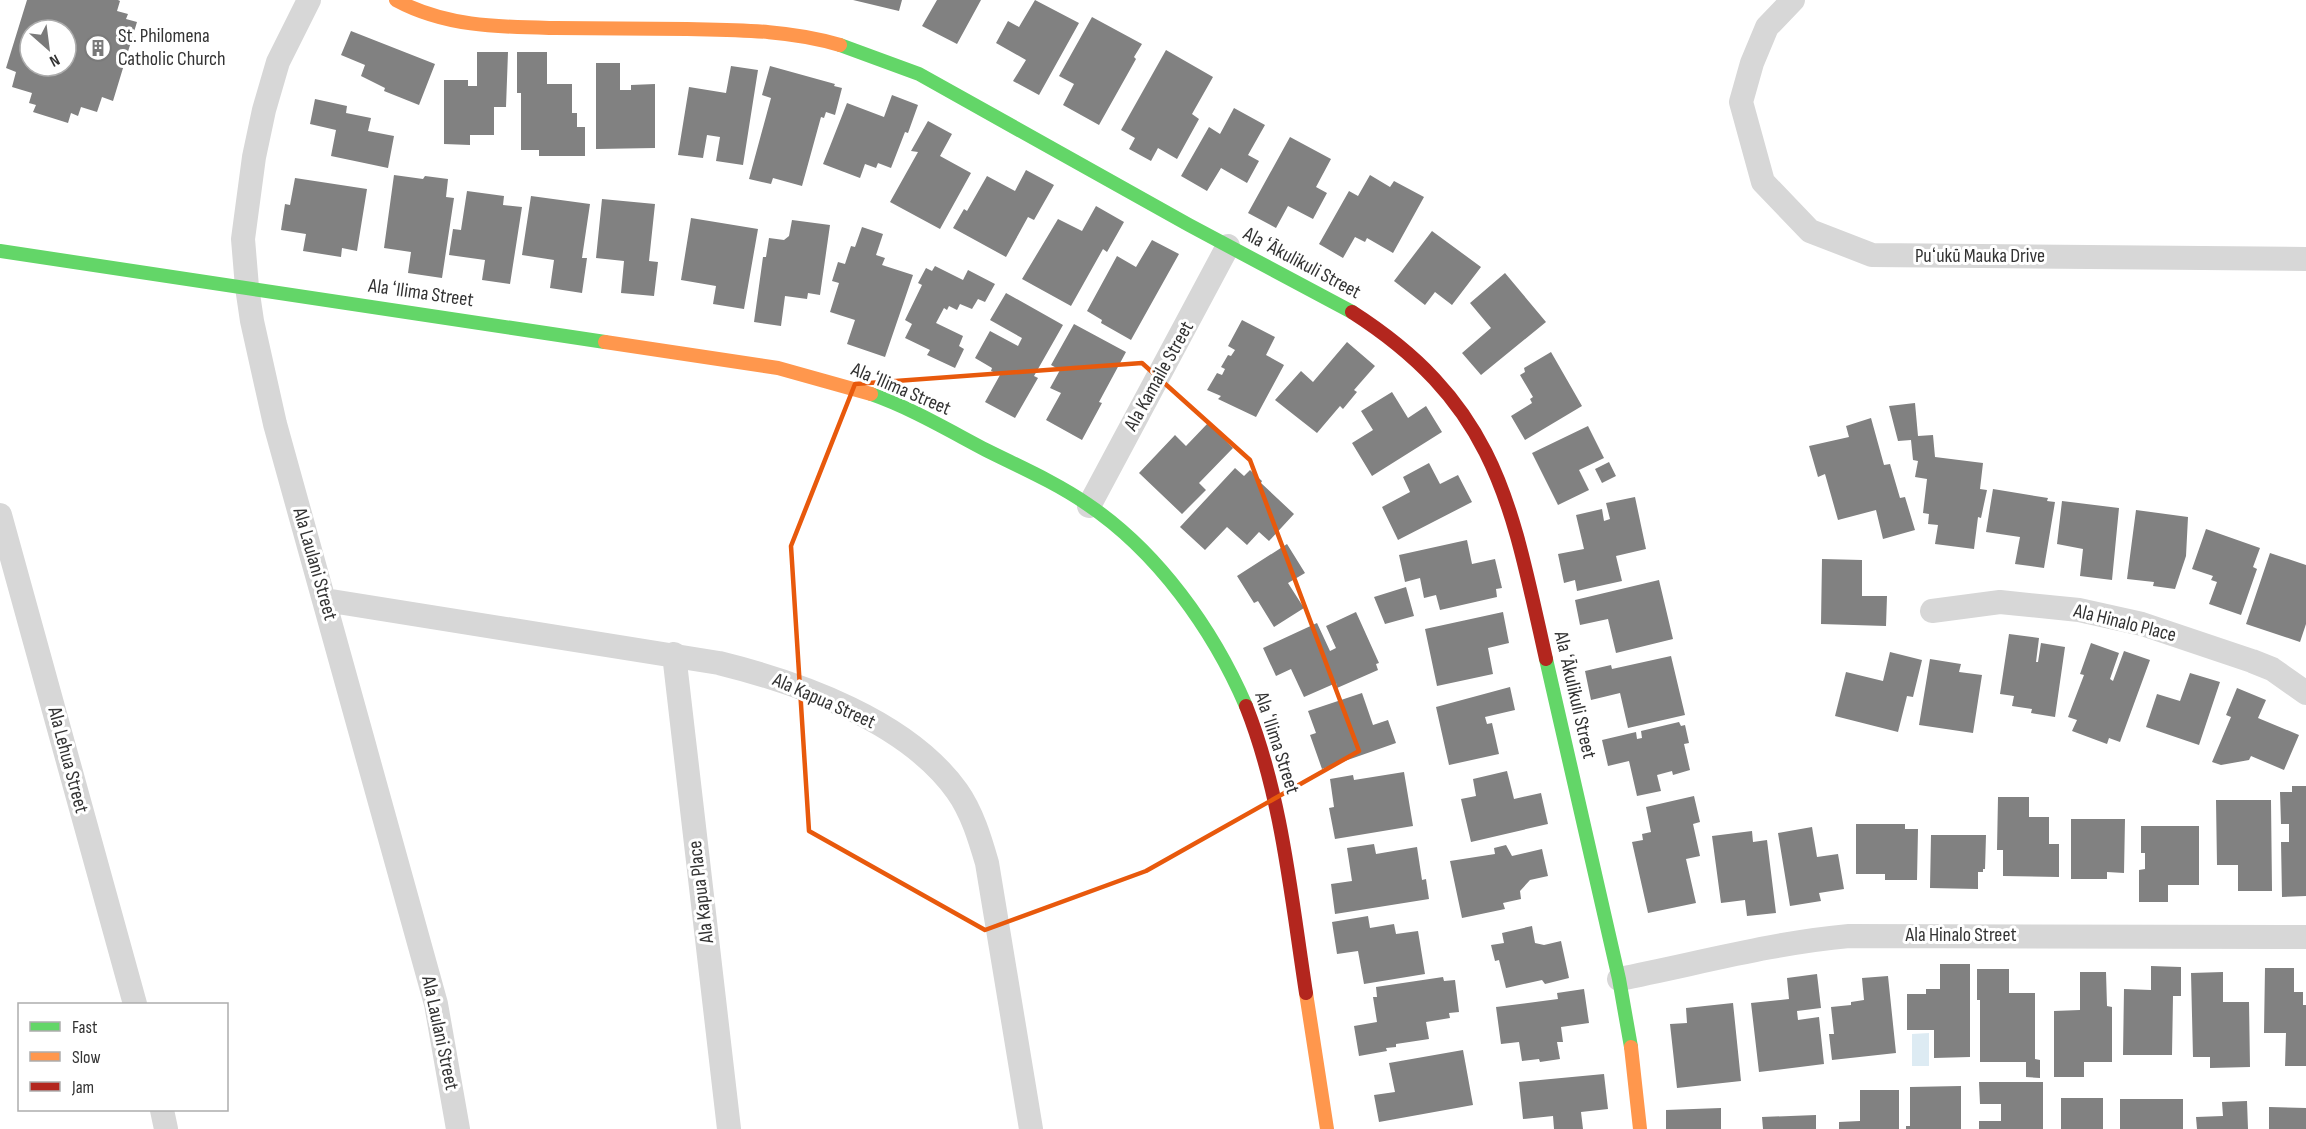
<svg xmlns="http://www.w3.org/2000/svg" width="2306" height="1129" font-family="'Sofia Sans Condensed',sans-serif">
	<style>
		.water { fill: #ddebf3 }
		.building { fill: #818181; fill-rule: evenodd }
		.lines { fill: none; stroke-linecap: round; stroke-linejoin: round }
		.street { stroke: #d7d7d7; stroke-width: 24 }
		.fast { stroke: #63d668; stroke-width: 14 }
		.slow { stroke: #ff974d; stroke-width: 14 }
		.jam { stroke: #b3261e; stroke-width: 14 }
		.marked { fill: none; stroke: #e8590c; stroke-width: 4.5; stroke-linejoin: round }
		.labels { text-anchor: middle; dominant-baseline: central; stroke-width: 6; stroke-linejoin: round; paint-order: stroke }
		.poi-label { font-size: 20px; fill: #333; stroke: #fff; text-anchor: start }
		.street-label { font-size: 20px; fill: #333; stroke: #fff }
	</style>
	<rect width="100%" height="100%" fill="#fff"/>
	<path class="water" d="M1929 1033V1066H1912V1034Z"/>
	<path class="building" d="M27 0H118L120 1 117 11 128 14 126 19 137 22 113 101 102 97 97 112 81 107 78 116 71 113 68 123 33 112 36 105 29 103 32 93 12 87 16 72 6 68ZM30 30H66V66H30Z
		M853 0H902L899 11Z
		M937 0H981L957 44 922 26Z
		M1035 0 1079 23 1039 95 1013 81 1026 60 996 43 1008 21 1019 27Z
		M1092 17 1142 44 1134 57 1136 59 1099 125 1063 105 1074 84 1059 76Z
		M351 31 435 64 419 105 384 91 385 88 361 76 365 65 341 55Z
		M1166 50 1213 77 1192 114 1199 119 1177 159 1158 148 1151 161 1129 149 1135 138 1121 130Z
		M477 52H508L506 107H494V135H470V145L444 144V80H468V86H477Z
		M517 52H547V84H572V113H577V127H585V156H539V150H521V93H517Z
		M596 63H620V90H631V85L655 84V148L596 149Z
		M731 66 758 70 743 165 716 161 720 137 707 135 703 158 678 155 689 87 726 93Z
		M770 66 835 84 834 86 842 88 835 115 826 112 824 118 821 117 802 186 773 178 771 184 749 179 771 98 762 95Z
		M892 95 918 105 908 133 905 132 891 168 878 163 876 168 865 164 860 178 823 164 847 103 884 117Z
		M315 99 347 106 346 113 371 118 368 131 394 136 388 168 331 156 336 130 310 124Z
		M1234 108 1265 125 1248 155 1259 161 1247 183 1221 168 1207 191 1181 176 1209 127 1220 134Z
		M928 121 952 134 940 156 971 173 940 229 890 202 918 152 911 151Z
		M1290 137 1331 159 1316 187 1327 193 1313 219 1288 206 1276 228 1248 213Z
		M1026 170 1054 185 1034 220 1028 217 1006 257 953 228 964 209 967 211 987 176 1015 191Z
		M394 175 423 179 425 176 448 179 446 197 454 198 442 278 408 273 411 252 384 248Z
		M1370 175 1390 187 1394 181 1424 197 1393 253 1367 238 1365 242 1355 237 1343 258 1319 244 1349 191 1358 196Z
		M295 178 367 189 357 251 342 248 341 257 303 251 306 234 281 230 285 204 290 205Z
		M467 191 504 196 503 205 522 207 510 284 482 280 485 260 449 255 453 229 461 230Z
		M531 196 590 204 582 258H587L582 293 550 288 554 260 522 255Z
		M602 199 655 204 649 261 658 262 654 296 621 293 624 261 596 258Z
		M1096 206 1124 222 1107 252 1103 249 1071 306 1022 279 1058 219 1082 231Z
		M691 218 758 229 744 309 713 304 716 286 681 280Z
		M792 220 830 225 820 295 808 293 807 299 785 296 781 326 754 322 763 257H766L769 238 784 240 789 236Z
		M862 227 883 234 876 255 885 258 882 265 913 275 885 357 847 344 855 320 830 312 839 283 832 281 838 262 845 264 851 246 855 247Z
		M1432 231 1481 267 1452 305 1435 292 1425 305 1394 281Z
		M1152 240 1179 254 1131 340 1101 323 1102 320 1087 311 1117 256 1136 267Z
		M935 266 963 280 968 270 995 284 985 302 978 299 972 309 960 304 957 310 949 306 947 310 944 308 936 323 963 336 959 346 964 349 955 368 927 355 930 350 905 338 912 324 905 320 922 285 918 283 926 268 932 271Z
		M1505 273 1546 322 1481 375 1462 353 1491 328 1470 303Z
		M1006 293 1063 325 1034 376 1038 378 1015 418 985 402 1000 375 991 371 992 368 975 358 990 331 1018 346 1022 338 990 320Z
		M1242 320 1275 337 1266 355 1284 365 1256 417 1218 399 1221 396 1207 390 1217 373 1222 375 1225 369 1221 367 1228 355 1231 356 1235 350 1228 346Z
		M1074 324 1126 352 1099 402 1102 403 1082 440 1046 420 1061 393 1050 388 1060 370 1051 365Z
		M1347 342 1375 366 1354 390 1357 392 1343 409 1340 406 1317 433 1275 400 1301 371 1313 382Z
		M1551 352 1582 406 1525 440 1511 416 1532 403 1530 399 1533 397 1520 375 1525 372 1524 368Z
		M1392 392 1408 418 1426 406 1442 432 1372 476 1352 443 1373 430 1361 411Z
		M1915 403 1918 436 1933 435 1935 457 1983 463 1980 489 1987 490 1981 518 1978 517 1974 549 1935 544 1938 525 1928 524 1929 514 1923 513 1927 479 1915 477 1918 461 1913 460 1911 440 1898 441 1889 406Z
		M1871 418 1884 465 1890 464 1900 498 1905 497 1915 530 1883 539 1876 510 1838 520 1825 474 1818 477 1809 446 1849 437 1846 426Z
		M1208 423 1233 448 1199 483 1206 490 1182 514 1139 473 1175 435 1186 446Z
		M1588 426 1604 458 1579 470 1589 490 1558 505 1532 453Z
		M1609 462 1616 476 1602 483 1595 469Z
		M1429 463 1440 484 1458 475 1472 502 1398 540 1382 507 1410 492 1403 477Z
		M1235 468 1244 476 1250 470 1262 481 1261 483 1294 514 1269 541 1259 532 1247 545 1227 527 1205 550 1180 527Z
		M1993 489 2048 498 2047 501 2055 502 2044 568 2015 564 2020 537 1986 532Z
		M1635 497 1646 549 1616 556 1622 581 1577 591 1575 580 1564 583 1558 554 1584 549 1576 515 1602 509 1604 521 1610 519 1606 503Z
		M2062 501 2119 508 2112 580 2080 576 2083 549 2057 544Z
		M2136 510 2188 517 2186 556 2175 589 2153 586 2154 582 2127 579Z
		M2206 529 2260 548 2253 567 2257 569 2241 615 2209 604 2217 582 2211 580 2213 576 2192 569Z
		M1467 540 1472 564 1495 559 1502 588 1496 589 1497 597 1440 610 1436 595 1424 598 1420 578 1405 582 1399 555Z
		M1287 544 1305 573 1288 583 1304 608 1274 627 1258 601 1254 603 1237 576Z
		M2270 553 2306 565V624L2300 642 2246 624Z
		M1822 559 1862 560V596H1887L1886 626 1821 624Z
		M1659 580 1673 639 1616 653 1608 619 1580 625 1575 600Z
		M1406 587 1414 616 1385 624 1374 597Z
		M1356 612 1379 663 1376 664 1378 670 1337 688 1336 683 1304 697 1291 669 1276 676 1263 648 1317 623 1330 651 1336 648 1326 626Z
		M1503 612 1509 643 1488 648 1493 674 1437 686 1425 629Z
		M2009 634 2039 638 2036 662H2038L2041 643 2065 647 2055 717 2031 713 2032 709 2012 706 2014 696 2000 694Z
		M2091 643 2119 653 2110 679 2113 681 2124 651 2150 660 2120 742 2109 738 2107 744 2072 731 2077 720 2068 717 2084 675 2080 674Z
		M1890 652 1922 660 1913 697 1907 696 1898 732 1835 716 1846 672 1883 681Z
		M1671 656 1685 715 1628 728 1620 693 1591 700 1585 671 1611 665 1612 669Z
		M1930 659 1961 664 1959 672 1982 675 1973 733 1919 725Z
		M2190 673 2220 682 2199 745 2146 727 2157 694 2180 701Z
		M1510 687 1515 710 1485 717 1487 724 1492 723 1499 754 1449 765 1436 707Z
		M2237 688 2266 700 2258 718 2299 735 2284 770 2251 756 2249 760 2221 765 2212 762 2231 717 2226 715Z
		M1362 693 1373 725 1388 720 1396 743 1322 769 1310 735 1316 733 1308 711Z
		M1679 722 1681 726 1685 725 1689 743 1684 744 1690 770 1673 775 1672 771 1657 775 1661 791 1637 796 1629 761 1608 766 1602 740 1636 732 1637 739 1642 738 1641 731Z
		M1507 771 1514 799 1541 793 1548 824 1471 842 1461 799 1476 796 1473 779Z
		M1404 772 1413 826 1335 839 1329 808 1334 807 1330 779 1353 775 1354 780Z
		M2292 786H2306V896L2282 897 2281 842H2289V824H2281L2280 792H2292Z
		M1694 796 1700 822 1693 824 1700 856 1686 859 1696 903 1648 913 1632 842 1643 840 1642 834 1651 832 1646 807Z
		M1998 797H2029V817H2049V844H2059V877L2003 876V850H1997Z
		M2216 800H2271L2272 891H2238V865H2217Z
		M2071 819H2125L2124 873 2107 872V879H2071Z
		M1856 824H1905V829H1918L1917 880H1885V874H1856Z
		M2141 826H2199V885H2168V902H2139V870L2145 869V853H2141Z
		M1812 827 1817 857 1838 854 1844 889 1819 893 1821 901 1790 906 1778 833Z
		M1752 831 1753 842 1767 840 1776 913 1747 916 1745 900 1721 903 1712 836Z
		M1931 835H1986L1985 869H1983V872H1978V889L1930 888Z
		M1374 844 1376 854 1417 847 1422 880 1426 879 1429 899 1335 914 1331 884 1352 881 1347 848Z
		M1506 845 1512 856 1542 849 1548 876 1530 880 1520 891 1521 899 1503 903 1505 909 1462 918 1450 861 1495 854 1494 848Z
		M1368 916 1370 928 1394 924 1396 934 1418 931 1425 974 1364 984 1358 951 1337 954 1332 922Z
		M1532 926 1535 943 1544 945 1561 941 1569 978 1545 984 1542 980 1506 988 1499 960 1495 961 1491 945 1504 943 1502 933Z
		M1940 964H1970V1057L1934 1058V1030H1907V994H1926V989H1940Z
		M2151 966 2181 967V996H2173L2172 1055H2123L2124 989 2151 990Z
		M2265 968H2294V992H2303V1005H2306V1066H2285L2286 1033H2264Z
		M1977 969H2009V993H2035V1059L2040 1060V1078L2026 1077V1062H1980V1000H1977Z
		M2080 972H2106L2107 1006 2112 1007V1062H2084V1077H2054V1011L2080 1010Z
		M2223 972V1002H2249L2250 1067 2210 1068V1057H2193L2191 973Z
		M1817 974 1821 1008 1797 1011 1798 1020 1819 1017 1824 1064 1759 1072 1751 1003 1789 999 1787 978Z
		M1888 976 1896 1053 1832 1060 1829 1034H1834L1831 1007 1851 1005V1002L1864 1000 1862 978Z
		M1443 977 1444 981 1455 980 1459 1012 1449 1013 1450 1018 1426 1022 1429 1039 1396 1044V1047L1386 1048 1387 1051 1359 1056 1354 1026 1377 1022 1373 997H1377L1376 987Z
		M1584 989 1589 1023 1561 1027 1563 1042H1557L1560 1059 1540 1062 1539 1059 1522 1061 1519 1042 1501 1044 1496 1007 1558 999 1557 993Z
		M1733 1003 1741 1081 1677 1088 1670 1024 1687 1023 1686 1008Z
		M1463 1050 1473 1105 1379 1122 1374 1095 1395 1092 1389 1063Z
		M1604 1074 1608 1109 1581 1112 1583 1129H1554L1553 1116 1523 1119 1519 1082Z
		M1979 1082H2043V1129H1979V1121H2001V1104H1980Z
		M1961 1086V1129H1906V1126H1910V1087Z
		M1860 1090H1899V1129H1839V1122L1860 1121Z
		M2061 1098H2103V1129H2061Z
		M2120 1099H2183V1129H2120Z
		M2247 1101 2248 1129H2197L2196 1117 2223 1116 2222 1102Z
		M2269 1107 2306 1108V1129H2269Z
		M1721 1108V1129H1666V1110Z
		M1816 1115V1129H1763L1762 1117Z"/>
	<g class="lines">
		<path class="street" d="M309 0 278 62 264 110 254 157 243 239 247 287 252 321 275 424 436 1004 458 1129
			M1793 0 1767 27 1752 63 1741 102 1763 182 1810 231 1872 255 2306 259
			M1089 506 1228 246
			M0 515 135 1004
			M325 600 719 663C800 683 907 721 957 791 972 812 980 839 987 863L1031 1129
			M1932 611 2000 602 2079 610 2142 624 2252 661 2272 669 2306 693
			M674 654 729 1129
			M1619 979C1696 964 1771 943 1849 936L2306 937
			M162 1110 166 1129"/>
		<path class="fast" d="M840 45 919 74 1189 225 1352 312
			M0 251 605 342
			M871 394C911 408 948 430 986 450 1020 467 1055 482 1087 504 1157 551 1213 629 1246 706
			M1546 659 1619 979 1631 1047"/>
		<path class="slow" d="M396 0C446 27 500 27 555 28 599 28 643 29 687 29 738 30 791 30 840 45
			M605 342 778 368 871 394
			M1306 993 1327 1129
			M1631 1047 1640 1129"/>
		<path class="jam" d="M1352 312C1497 405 1511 503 1546 659
			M1246 706C1282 797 1291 896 1306 993"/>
	</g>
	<path class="marked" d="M1142 363 1250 460 1359 751 1146 871 985 930 809 831 791 546 855 384Z"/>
	<defs>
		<g id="building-ring" transform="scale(1.35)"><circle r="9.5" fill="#fff" stroke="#7a7a7a" stroke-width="1.5"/><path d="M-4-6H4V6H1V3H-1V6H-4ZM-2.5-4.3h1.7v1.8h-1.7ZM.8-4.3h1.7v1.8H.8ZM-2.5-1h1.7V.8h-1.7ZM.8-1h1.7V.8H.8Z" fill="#7a7a7a"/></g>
	</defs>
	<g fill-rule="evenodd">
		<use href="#building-ring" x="98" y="48"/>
	</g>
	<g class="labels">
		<g class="poi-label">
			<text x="118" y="36">St. Philomena<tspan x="118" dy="23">Catholic Church</tspan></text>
		</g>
		<g class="street-label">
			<text x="1980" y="256">Puʻukū Mauka Drive</text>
			<text transform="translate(1302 263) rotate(28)">Ala ʻĀkulikuli Street</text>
			<text transform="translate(421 293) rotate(8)">Ala ʻIlima Street</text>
			<text transform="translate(1159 376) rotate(-61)">Ala Kamaile Street</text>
			<text transform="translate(901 389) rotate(23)">Ala ʻIlima Street</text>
			<text transform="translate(315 564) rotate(74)">Ala Laulani Street</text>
			<text transform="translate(2125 623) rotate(14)">Ala Hinalo Place</text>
			<text transform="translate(1575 695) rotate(77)">Ala ʻĀkulikuli Street</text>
			<text transform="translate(824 701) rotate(24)">Ala Kapua Street</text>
			<text transform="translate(1277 743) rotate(72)">Ala ʻIlima Street</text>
			<text transform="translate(68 760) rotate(75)">Ala Lehua Street</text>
			<text transform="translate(701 892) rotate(-97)">Ala Kapua Place</text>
			<text x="1961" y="935">Ala Hinalo Street</text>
			<text transform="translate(440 1033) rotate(78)">Ala Laulani Street</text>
		</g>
	</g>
	<rect x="18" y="1003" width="210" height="108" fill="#ffffff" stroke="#adadad" stroke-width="1.5"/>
	<rect x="30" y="1022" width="30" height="9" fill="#63d668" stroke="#adadad" stroke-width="1.5"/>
	<text x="72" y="1033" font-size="18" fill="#333333">Fast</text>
	<rect x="30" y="1052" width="30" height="9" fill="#ff974d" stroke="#adadad" stroke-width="1.5"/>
	<text x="72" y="1063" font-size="18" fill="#333333">Slow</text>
	<rect x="30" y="1082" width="30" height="9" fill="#b3261e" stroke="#adadad" stroke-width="1.5"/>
	<text x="72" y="1093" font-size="18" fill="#333333">Jam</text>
	<g transform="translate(48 48) rotate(152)"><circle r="28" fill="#ffffff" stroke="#adadad" stroke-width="1.5"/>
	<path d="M0-4.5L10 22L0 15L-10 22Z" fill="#7a7a7a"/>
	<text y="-9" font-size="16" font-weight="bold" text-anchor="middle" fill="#333333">N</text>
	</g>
</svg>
